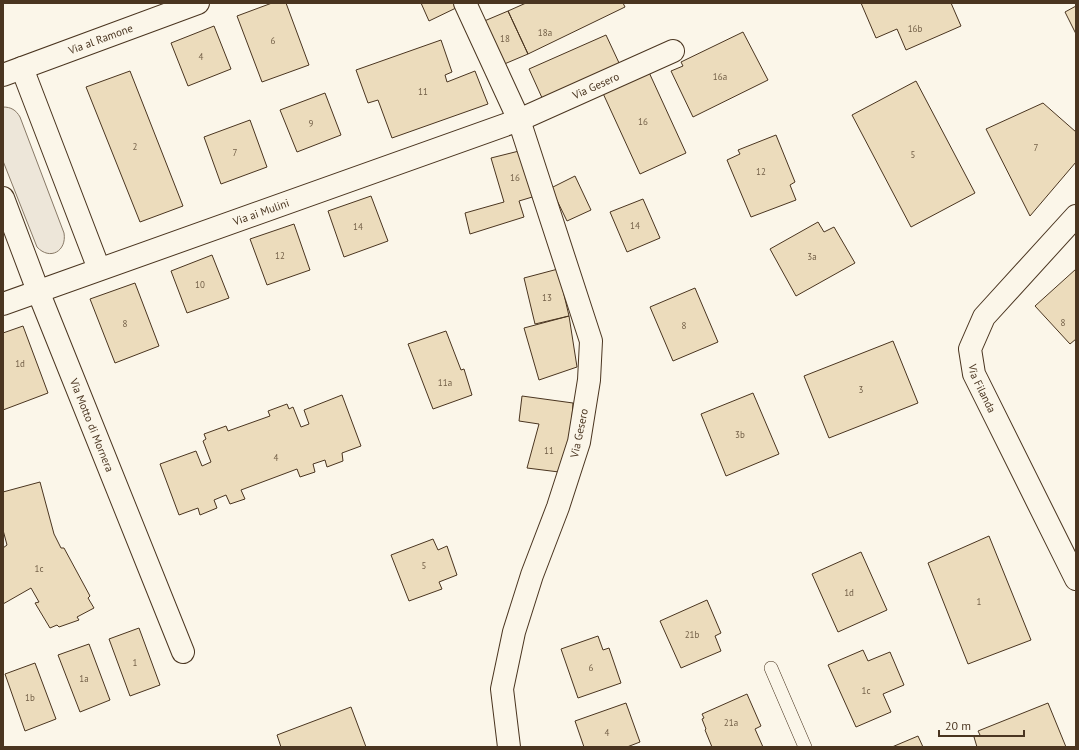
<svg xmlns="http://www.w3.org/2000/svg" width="1079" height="750" font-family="'PT Sans',sans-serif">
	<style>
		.green { fill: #ede6d9; stroke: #887966 }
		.building { fill: #ecdcbc; stroke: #4a3520 }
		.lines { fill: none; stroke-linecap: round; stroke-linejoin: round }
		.service-casing { stroke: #4a3520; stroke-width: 14 }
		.minor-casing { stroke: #4a3520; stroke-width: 24 }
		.service { stroke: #fbf6e9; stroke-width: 13 }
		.minor { stroke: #fbf6e9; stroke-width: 22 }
		.labels { text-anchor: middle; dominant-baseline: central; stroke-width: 3; stroke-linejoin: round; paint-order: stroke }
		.number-label { font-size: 9px; fill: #725f47 }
		.street-label { font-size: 11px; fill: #4a3520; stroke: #fbf6e9 }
	</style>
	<rect width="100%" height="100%" fill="#fbf6e9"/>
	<path class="green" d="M3 107C11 107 16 110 20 117L64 233C67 251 50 261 37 247L3 161Z"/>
	<path class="building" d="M272 3H286L309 65 262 82 237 16Z
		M421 3H456L458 7 429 21Z
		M526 3H623L625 7 528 54 508 11Z
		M861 3H951L961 26 906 50 897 29 876 38Z
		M1076 6V34L1065 12Z
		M508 11 528 54 502 65 482 22Z
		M214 26 231 69 188 86 171 43Z
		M743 32 768 80 693 117 671 71 683 66 681 62Z
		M606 35 620 65 543 100 529 69Z
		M441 40 452 72 445 75 447 82 475 71 488 104 392 138 378 100 368 103 356 70Z
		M647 68 686 153 640 174 601 89Z
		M130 71 183 206 140 222 86 87Z
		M916 81 975 193 911 227 852 115Z
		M325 93 341 135 297 152 280 110Z
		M1043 103 1076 132V162L1030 216 986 129Z
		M250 120 267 167 221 184 204 137Z
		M776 135 795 182 790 185 796 200 751 217 727 160 740 154 738 150Z
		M527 149 539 195 519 201 524 217 470 234 465 213 504 202 491 158Z
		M575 176 591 210 567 221 551 188Z
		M371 196 388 241 344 257 328 211Z
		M643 199 660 238 627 252 610 212Z
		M818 222 824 232 834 227 855 263 796 296 770 249Z
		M294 224 310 270 267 285 250 239Z
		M212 255 229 298 187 313 171 271Z
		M558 269 569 316 535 324 524 278Z
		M1076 269V339L1070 344 1035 306Z
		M135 283 159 346 115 363 90 299Z
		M695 288 718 342 673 361 650 307Z
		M569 316 577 367 539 380 524 328Z
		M23 326 48 393 3 410V333Z
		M446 331 461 370 464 369 472 395 433 409 408 344Z
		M893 341 918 403 829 438 804 376Z
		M753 393 779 454 726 476 701 414Z
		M342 395 361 446 342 453 343 461 327 467 325 460 313 464 315 472 300 477 297 469 241 490 245 499 230 504 226 495 214 500 217 508 200 515 198 508 179 515 160 464 196 451 202 466 211 462 203 441 206 439 204 434 226 426 228 431 270 416 268 411 287 404 289 409 293 407 301 427 309 424 304 410Z
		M522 396 573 403 571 433 559 472 527 468 539 424 519 421Z
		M40 482 54 534 61 548H64L90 596 88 598 94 608 77 617 79 620 59 627 57 625 50 628 35 603 39 602 31 588 3 604V548L7 545 3 530V492Z
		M989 536 1031 640 968 664 928 563Z
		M433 539 438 550 447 546 457 575 439 582 442 589 409 601 391 555Z
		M861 552 887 610 838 632 812 574Z
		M707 600 721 633 715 636 721 651 681 668 660 621Z
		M139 628 160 685 130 696 109 639Z
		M598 636 603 650 609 648 621 683 578 698 561 649Z
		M89 644 110 700 80 712 58 655Z
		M863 650 868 661 890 652 904 685 883 694 891 712 856 727 828 665Z
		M35 663 56 719 25 731 5 674Z
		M747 694 761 726 755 729 763 747H712L705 730 706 729 702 719 704 718 702 714Z
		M626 703 640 742 627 747H584L575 721Z
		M1048 703 1066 747H977L974 737 980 735 978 731Z
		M351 707 366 747H281L277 735Z
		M918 736 923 747H892Z"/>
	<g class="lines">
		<g class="service-casing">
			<path id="service" d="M771 668 805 747"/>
		</g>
		<g class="minor-casing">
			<g id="minor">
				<path d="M465 3 519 120 591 341 589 380 579 442 558 507 532 575 514 632 502 689 509 747"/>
				<path d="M22 68 99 269"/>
				<path id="s1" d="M3 75 198 3"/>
				<path id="s2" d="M3 198 38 291 183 652"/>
				<path id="s3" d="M1076 216 984 317 970 349 974 374 1076 579"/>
				<path id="s4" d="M3 304 519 120 673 51"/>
			</g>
		</g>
		<use href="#service" class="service"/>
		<use href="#minor" class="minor"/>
	</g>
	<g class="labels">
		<g class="number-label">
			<text x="915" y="28">16b</text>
			<text x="545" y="32">18a</text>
			<text x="505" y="38">18</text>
			<text x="273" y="40">6</text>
			<text x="201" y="56">4</text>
			<text x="720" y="76">16a</text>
			<text x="423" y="91">11</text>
			<text x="643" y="121">16</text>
			<text x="311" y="123">9</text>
			<text x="135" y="146">2</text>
			<text x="1036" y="147">7</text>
			<text x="235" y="152">7</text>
			<text x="913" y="154">5</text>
			<text x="761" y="171">12</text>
			<text x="515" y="177">16</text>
			<text x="635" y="225">14</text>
			<text x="358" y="226">14</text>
			<text x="280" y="255">12</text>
			<text x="812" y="256">3a</text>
			<text x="200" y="284">10</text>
			<text x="547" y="297">13</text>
			<text x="1063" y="322">8</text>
			<text x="125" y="323">8</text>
			<text x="684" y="325">8</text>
			<text x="20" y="363">1d</text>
			<text x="445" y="382">11a</text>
			<text x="861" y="389">3</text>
			<text x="740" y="434">3b</text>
			<text x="549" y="450">11</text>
			<text x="276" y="457">4</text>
			<text x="424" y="565">5</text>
			<text x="39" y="568">1c</text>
			<text x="849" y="592">1d</text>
			<text x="979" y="601">1</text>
			<text x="692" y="634">21b</text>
			<text x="135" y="662">1</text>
			<text x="591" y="667">6</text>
			<text x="84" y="678">1a</text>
			<text x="866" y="690">1c</text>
			<text x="30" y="697">1b</text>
			<text x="731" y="722">21a</text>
			<text x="607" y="732">4</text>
		</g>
		<g class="street-label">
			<text stroke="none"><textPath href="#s1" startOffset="104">Via al Ramone</textPath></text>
			<text stroke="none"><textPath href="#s4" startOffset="632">Via Gesero</textPath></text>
			<text stroke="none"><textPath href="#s4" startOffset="274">Via ai Mulini</textPath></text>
			<text stroke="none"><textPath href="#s3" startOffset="213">Via Filanda</textPath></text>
			<text stroke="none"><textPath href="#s2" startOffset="244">Via Motto di Mornera</textPath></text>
			<text transform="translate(579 433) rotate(-78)">Via Gesero</text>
		</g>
	</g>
	<rect width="1079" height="750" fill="none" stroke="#4a3520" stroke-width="8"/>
	<path d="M939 730v6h85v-6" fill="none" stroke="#4a3520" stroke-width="2"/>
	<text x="945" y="730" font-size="12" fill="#4a3520" stroke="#fbf6e9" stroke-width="3" paint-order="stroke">20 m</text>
</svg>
